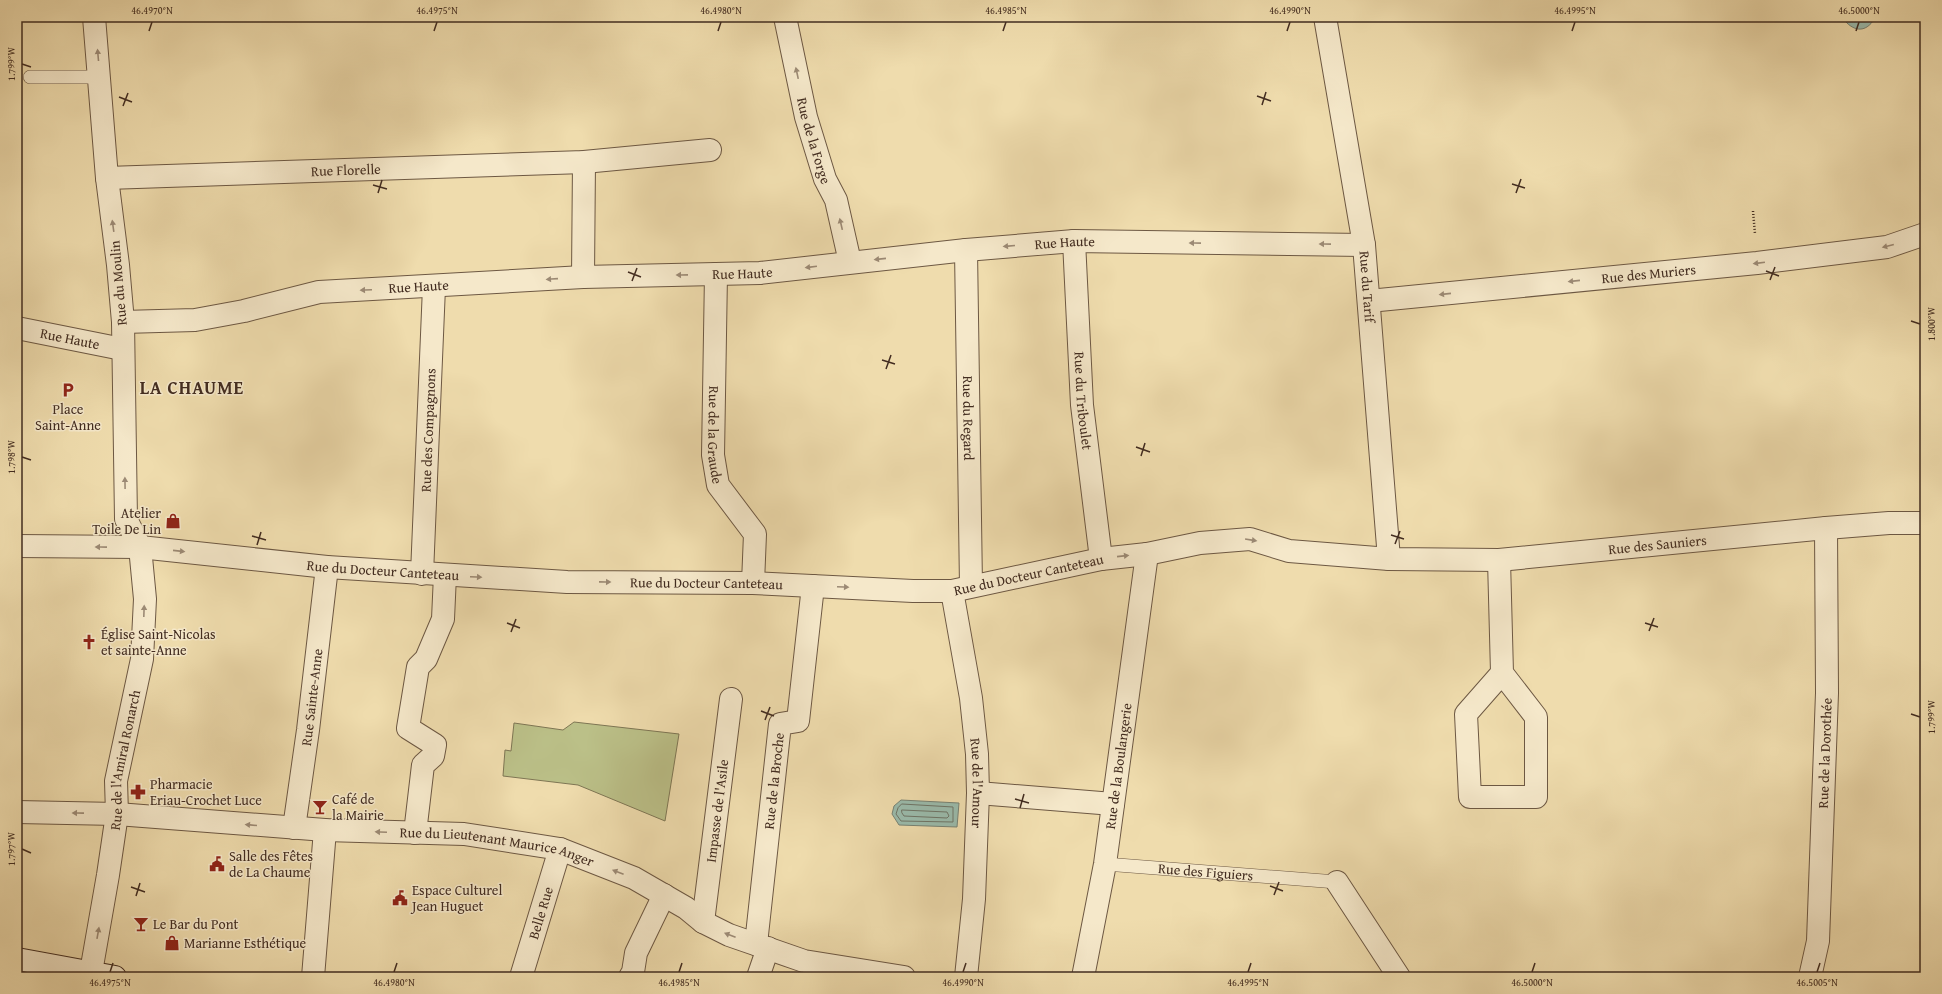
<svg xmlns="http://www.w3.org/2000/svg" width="1942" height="994" font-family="'Gentium Book Plus',serif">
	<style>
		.green { fill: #bbc088; stroke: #7e7654 }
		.water { fill: #9abbac; stroke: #778274 }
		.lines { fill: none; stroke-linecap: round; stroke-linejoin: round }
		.shore { stroke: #6e7466; stroke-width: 1 }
		.lane-casing { stroke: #6d5843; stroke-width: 14 }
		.street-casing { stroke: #6d5843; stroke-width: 24 }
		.secondary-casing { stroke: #422c20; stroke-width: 24 }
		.path { stroke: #422c20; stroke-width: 2.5; stroke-dasharray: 1 2; stroke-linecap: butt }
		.lane { stroke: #f5e8ca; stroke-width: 13 }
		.street { stroke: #f5e8ca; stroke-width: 22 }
		.secondary { stroke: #f5e8ca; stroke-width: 22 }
		.oneway { fill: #9c8a75 }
		.ticks { fill: none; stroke: #422c20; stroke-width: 1.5 }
		.labels { text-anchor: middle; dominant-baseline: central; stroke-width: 3; stroke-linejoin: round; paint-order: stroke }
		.street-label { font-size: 14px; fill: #422c20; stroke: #f5e8ca }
		.poi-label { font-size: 14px; fill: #422c20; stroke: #f5e8ca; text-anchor: start }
		.district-label { font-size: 18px; font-weight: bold; letter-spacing: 1px; fill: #422c20; stroke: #f5e8ca }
		.neatline { fill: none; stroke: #422c20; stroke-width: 1.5 }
		.ticks-label { font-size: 10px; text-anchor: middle; fill: #422c20 }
	</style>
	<rect width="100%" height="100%" fill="#efdcad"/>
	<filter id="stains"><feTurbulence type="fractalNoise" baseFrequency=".005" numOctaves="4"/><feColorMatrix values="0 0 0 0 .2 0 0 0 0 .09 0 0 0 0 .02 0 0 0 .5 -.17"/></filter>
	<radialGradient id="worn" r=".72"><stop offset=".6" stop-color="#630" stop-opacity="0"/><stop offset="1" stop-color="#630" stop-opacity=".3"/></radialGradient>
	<path class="green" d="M574 722 679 734 665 821 578 785 503 776 505 750 511 751 514 723 563 730Z"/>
	<path class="water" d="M1842 17H1871L1873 21C1863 35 1850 29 1842 17Z
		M901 800 959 803 957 827 899 825 892 814 894 806Z"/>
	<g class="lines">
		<path class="shore" d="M902 804 953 807V822L901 821 896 814 898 808Z
			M902 810 947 812 949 816 947 818 904 816 902 813Z"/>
		<g class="lane-casing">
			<g id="lane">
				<path d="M30 77H100"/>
				<path id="s1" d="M1105 864 1337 882"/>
			</g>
		</g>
		<g class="street-casing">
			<g id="street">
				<path id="s2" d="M785 17 806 117 825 179 836 200 850 262"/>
				<path id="s3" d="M1325 17 1364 245 1389 559"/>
				<path id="s4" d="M107 178 584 162 710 150"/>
				<path id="s5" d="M1074 241 1082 405 1101 559"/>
				<path id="s6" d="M966 250 971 586"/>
				<path id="s7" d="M716 274 713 455 718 485 755 534 753 583"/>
				<path d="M583 277 584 162"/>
				<path id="s8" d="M1369 301 1757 263 1887 247 1925 234"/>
				<path id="s9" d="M123 322 195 320 244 311 319 292 583 277 760 273 966 250 1074 241 1364 245"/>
				<path id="s10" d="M17 328 122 349"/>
				<path id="s11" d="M17 546 140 547 327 567 567 582 753 583 913 591H952L1101 559 1147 554 1200 543 1250 539 1289 551 1389 559 1499 560 1826 528 1889 523H1925"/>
				<path d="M1499 560 1502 673 1536 717V797H1470L1466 714 1502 673"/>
				<path id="s12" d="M422 574 434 287"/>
				<path id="s13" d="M952 591 971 698 977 754 978 793 974 899 966 977"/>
				<path d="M978 793 1113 804"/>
				<path id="s14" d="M17 812 117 814 325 830 464 834 560 849 634 878 686 908 703 922 729 935 804 961 904 977"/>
				<path id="s15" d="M294 828 308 730 327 567"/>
				<path d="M415 833 423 765 433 756 435 745 408 728 418 667 426 659 443 619 445 575"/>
				<path d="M1337 882 1399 977"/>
				<path id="s16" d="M703 922 731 699"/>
				<path id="s17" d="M756 944 780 724 798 721 813 586"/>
				<path id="s18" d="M91 972 108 875 117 814 116 781 142 659 145 599 140 547 126 519 123 322 118 265 107 178 94 17"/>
				<path d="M313 977 325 830"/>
				<path id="s19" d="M521 977 560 849"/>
				<path d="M630 977 633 972 636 953 664 895"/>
				<path d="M758 977 768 948"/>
				<path id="s20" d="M1083 977 1105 864 1147 554"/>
				<path id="s21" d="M1810 977 1818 941 1827 693 1826 528"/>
			</g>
		</g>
		<g class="secondary-casing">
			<path id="secondary" d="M17 959 115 977"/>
		</g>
		<path class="path" d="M1753 211 1755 234"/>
		<use href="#lane" class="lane"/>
		<use href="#street" class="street"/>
		<use href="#secondary" class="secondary"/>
	</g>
	<defs><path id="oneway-solid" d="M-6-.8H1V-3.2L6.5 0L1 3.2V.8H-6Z"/></defs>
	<g class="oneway">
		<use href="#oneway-solid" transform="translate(98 55) rotate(-95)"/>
		<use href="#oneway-solid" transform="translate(797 73) rotate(-102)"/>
		<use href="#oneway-solid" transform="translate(841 224) rotate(-103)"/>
		<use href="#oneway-solid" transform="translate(113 226) rotate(-98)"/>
		<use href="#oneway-solid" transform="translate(1195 243) rotate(-179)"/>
		<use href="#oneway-solid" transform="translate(1325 244) rotate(-179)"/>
		<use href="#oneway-solid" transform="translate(1009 246) rotate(175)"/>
		<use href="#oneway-solid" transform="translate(1888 246) rotate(166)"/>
		<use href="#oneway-solid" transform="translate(880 259) rotate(174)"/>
		<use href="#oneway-solid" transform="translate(1759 263) rotate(173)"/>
		<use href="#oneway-solid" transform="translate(811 267) rotate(173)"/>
		<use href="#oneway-solid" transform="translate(682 275) rotate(179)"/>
		<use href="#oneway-solid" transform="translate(552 279) rotate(176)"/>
		<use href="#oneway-solid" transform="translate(1574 281) rotate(174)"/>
		<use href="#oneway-solid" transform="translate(366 290) rotate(178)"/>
		<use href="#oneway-solid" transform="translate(1445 294) rotate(174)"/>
		<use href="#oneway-solid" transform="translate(125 483) rotate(-91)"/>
		<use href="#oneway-solid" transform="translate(1251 540) rotate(9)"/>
		<use href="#oneway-solid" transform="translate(101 547) rotate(-179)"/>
		<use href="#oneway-solid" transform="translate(179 551) rotate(6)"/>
		<use href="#oneway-solid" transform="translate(1123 556) rotate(-6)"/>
		<use href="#oneway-solid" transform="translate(476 577) rotate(3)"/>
		<use href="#oneway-solid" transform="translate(605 582) rotate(1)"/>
		<use href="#oneway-solid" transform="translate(843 587) rotate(3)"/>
		<use href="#oneway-solid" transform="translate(144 611) rotate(-88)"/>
		<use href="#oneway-solid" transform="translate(78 813) rotate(-179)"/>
		<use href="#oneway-solid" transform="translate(251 825) rotate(-175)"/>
		<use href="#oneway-solid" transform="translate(381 832) rotate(-178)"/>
		<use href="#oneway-solid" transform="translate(618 872) rotate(-159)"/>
		<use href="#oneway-solid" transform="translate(98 933) rotate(-80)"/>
		<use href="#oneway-solid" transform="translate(730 935) rotate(-159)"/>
	</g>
	<path class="ticks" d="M149 31 152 22M434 31 437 22M718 31 721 22M1003 31 1006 22M1287 31 1290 22M1572 31 1575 22M1856 31 1859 22M22 64 31 67M1257 96 1271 101M119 97 132 102M1262 105 1266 92M123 106 128 93M1512 184 1525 188M373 185 387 189M378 193 382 180M1516 193 1521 179M1766 271 1779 276M628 272 641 277M1770 280 1775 267M632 281 637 268M1911 321 1920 324M882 360 895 364M886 369 891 355M1136 447 1150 452M1141 456 1145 443M22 457 31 460M1391 535 1404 539M252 536 266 540M1395 544 1400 531M257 545 261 532M507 623 520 628M1645 623 1658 627M1649 631 1654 618M511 632 516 619M761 711 774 716M1911 714 1920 717M765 720 770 707M1015 799 1029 803M1020 808 1024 794M22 849 31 853M1270 886 1283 891M131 887 145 892M1274 895 1279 882M136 896 140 883M110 972 113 963M394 972 397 963M679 972 682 963M963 972 966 963M1248 972 1251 963M1532 972 1535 963M1817 972 1820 963"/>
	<defs>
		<g id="parking-bare" transform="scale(1.2)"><path d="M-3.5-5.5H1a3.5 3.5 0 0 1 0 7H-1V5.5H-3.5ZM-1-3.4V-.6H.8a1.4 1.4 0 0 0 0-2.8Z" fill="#8f2418" stroke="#f5e8ca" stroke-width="2.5" paint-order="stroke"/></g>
		<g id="shop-bare" transform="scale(1.2)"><path d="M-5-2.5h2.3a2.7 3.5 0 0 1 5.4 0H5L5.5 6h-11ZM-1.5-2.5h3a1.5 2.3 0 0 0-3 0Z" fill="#8f2418" stroke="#f5e8ca" stroke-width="2.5" paint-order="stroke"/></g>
		<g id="church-bare" transform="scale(1.2)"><path d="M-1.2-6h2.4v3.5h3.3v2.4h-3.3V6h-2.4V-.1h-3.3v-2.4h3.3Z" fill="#8f2418" stroke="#f5e8ca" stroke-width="2.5" paint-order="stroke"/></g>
		<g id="pharmacy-bare" transform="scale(1.2)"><path d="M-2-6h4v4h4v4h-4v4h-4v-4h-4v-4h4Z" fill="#8f2418" stroke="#f5e8ca" stroke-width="2.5" paint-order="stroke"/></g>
		<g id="bar-bare" transform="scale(1.2)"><path d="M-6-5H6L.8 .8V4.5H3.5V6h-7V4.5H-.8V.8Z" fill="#8f2418" stroke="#f5e8ca" stroke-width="2.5" paint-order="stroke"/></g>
		<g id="civic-bare" transform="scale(1.2)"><path d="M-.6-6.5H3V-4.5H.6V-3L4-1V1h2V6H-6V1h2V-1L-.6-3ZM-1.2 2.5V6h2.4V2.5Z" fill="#8f2418" stroke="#f5e8ca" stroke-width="2.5" paint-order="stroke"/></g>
	</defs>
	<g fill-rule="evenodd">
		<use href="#parking-bare" x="68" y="390"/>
		<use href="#shop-bare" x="173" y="521"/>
		<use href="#church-bare" x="89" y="642"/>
		<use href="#pharmacy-bare" x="138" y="792"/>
		<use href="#bar-bare" x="320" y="807"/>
		<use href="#civic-bare" x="217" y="864"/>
		<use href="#civic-bare" x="400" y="898"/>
		<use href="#bar-bare" x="141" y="924"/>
		<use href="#shop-bare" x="172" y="943"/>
	</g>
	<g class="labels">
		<g class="street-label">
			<text stroke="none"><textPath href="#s2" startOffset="127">Rue de la Forge</textPath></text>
			<text stroke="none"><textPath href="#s4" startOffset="239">Rue Florelle</textPath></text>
			<text stroke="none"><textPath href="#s9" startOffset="947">Rue Haute</textPath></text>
			<text stroke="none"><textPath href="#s9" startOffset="623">Rue Haute</textPath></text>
			<text stroke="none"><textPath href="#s8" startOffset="281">Rue des Muriers</textPath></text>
			<text transform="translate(118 283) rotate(-95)">Rue du Moulin</text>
			<text stroke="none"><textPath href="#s9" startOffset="299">Rue Haute</textPath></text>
			<text stroke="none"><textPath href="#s3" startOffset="273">Rue du Tarif</textPath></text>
			<text stroke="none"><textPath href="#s10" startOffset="54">Rue Haute</textPath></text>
			<text stroke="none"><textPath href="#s5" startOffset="160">Rue du Triboulet</textPath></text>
			<text stroke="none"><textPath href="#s6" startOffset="168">Rue du Regard</textPath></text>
			<text stroke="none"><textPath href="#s12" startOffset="144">Rue des Compagnons</textPath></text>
			<text stroke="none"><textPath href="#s7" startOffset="161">Rue de la Graude</textPath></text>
			<text stroke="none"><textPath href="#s11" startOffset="1650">Rue des Sauniers</textPath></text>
			<text stroke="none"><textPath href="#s11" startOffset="367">Rue du Docteur Canteteau</textPath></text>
			<text stroke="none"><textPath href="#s11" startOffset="1015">Rue du Docteur Canteteau</textPath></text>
			<text stroke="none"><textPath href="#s11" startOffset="691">Rue du Docteur Canteteau</textPath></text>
			<text stroke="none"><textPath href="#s15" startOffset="132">Rue Sainte-Anne</textPath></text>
			<text stroke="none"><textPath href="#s21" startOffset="225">Rue de la Dorothée</textPath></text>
			<text stroke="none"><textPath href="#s18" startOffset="215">Rue de l'Amiral Ronarch</textPath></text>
			<text stroke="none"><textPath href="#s20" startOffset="214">Rue de la Boulangerie</textPath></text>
			<text stroke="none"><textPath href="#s17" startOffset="164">Rue de la Broche</textPath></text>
			<text stroke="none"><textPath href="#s13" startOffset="194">Rue de l'Amour</textPath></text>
			<text stroke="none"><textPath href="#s16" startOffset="112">Impasse de l'Asile</textPath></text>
			<text stroke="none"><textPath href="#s14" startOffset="482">Rue du Lieutenant Maurice Anger</textPath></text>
			<text stroke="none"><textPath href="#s1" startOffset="101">Rue des Figuiers</textPath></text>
			<text stroke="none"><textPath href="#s19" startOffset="67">Belle Rue</textPath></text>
		</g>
		<g class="poi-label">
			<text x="68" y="409" text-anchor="middle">Place<tspan x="68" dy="16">Saint-Anne</tspan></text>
			<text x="161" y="513" text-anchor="end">Atelier<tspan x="161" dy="16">Toile De Lin</tspan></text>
			<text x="101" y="634">Église Saint-Nicolas<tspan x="101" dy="16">et sainte-Anne</tspan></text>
			<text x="150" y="784">Pharmacie<tspan x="150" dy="16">Eriau-Crochet Luce</tspan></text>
			<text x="332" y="799">Café de<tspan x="332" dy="16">la Mairie</tspan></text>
			<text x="229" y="856">Salle des Fêtes<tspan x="229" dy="16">de La Chaume</tspan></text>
			<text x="412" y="890">Espace Culturel<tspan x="412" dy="16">Jean Huguet</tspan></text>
			<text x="153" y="924">Le Bar du Pont</text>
			<text x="184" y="943">Marianne Esthétique</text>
		</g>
		<g class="district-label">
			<text x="192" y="387">LA CHAUME</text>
		</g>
	</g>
	<rect width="1942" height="994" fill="none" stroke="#efdcad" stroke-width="44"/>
	<rect x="22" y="22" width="1898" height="950" class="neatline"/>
	<g class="ticks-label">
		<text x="152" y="14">46.4970°N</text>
		<text x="437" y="14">46.4975°N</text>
		<text x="721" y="14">46.4980°N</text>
		<text x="1006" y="14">46.4985°N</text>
		<text x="1290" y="14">46.4990°N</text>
		<text x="1575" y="14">46.4995°N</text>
		<text x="1859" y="14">46.5000°N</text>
		<text transform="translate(11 64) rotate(-90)" y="4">1.799°W</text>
		<text transform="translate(1931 324) rotate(-90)" y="4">1.800°W</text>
		<text transform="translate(11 457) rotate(-90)" y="4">1.798°W</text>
		<text transform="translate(1931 717) rotate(-90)" y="4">1.799°W</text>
		<text transform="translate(11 849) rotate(-90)" y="4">1.797°W</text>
		<text x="110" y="986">46.4975°N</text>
		<text x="394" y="986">46.4980°N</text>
		<text x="679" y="986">46.4985°N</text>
		<text x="963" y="986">46.4990°N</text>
		<text x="1248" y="986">46.4995°N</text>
		<text x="1532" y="986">46.5000°N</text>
		<text x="1817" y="986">46.5005°N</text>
	</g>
	<rect width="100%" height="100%" filter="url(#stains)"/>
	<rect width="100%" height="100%" fill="url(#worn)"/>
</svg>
